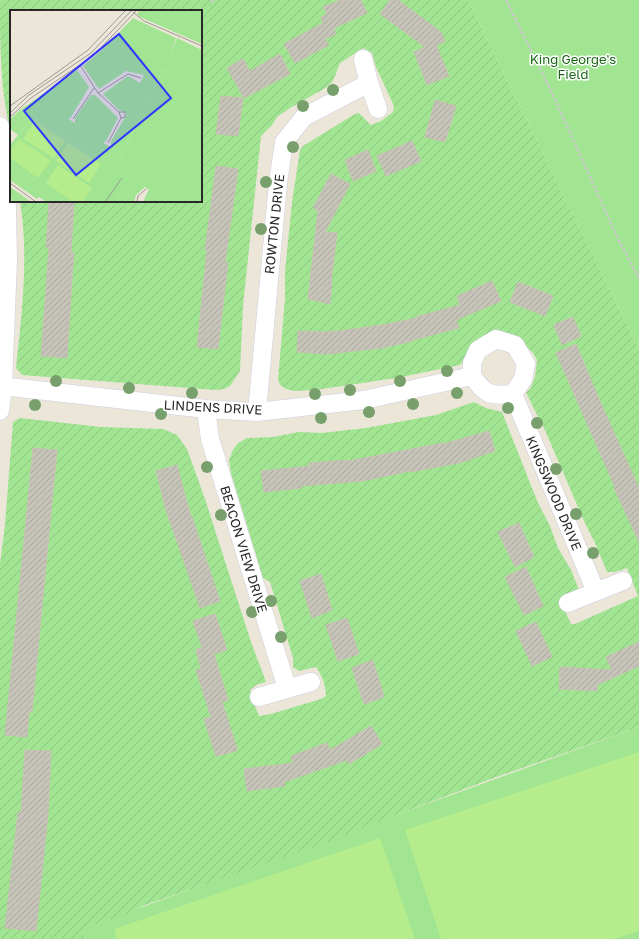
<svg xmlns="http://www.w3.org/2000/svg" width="639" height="939" font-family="'Golos Text',sans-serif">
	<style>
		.park { fill: #a1e592 }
		.garden { fill: url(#garden-furrows) }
		.pitch { fill: #b5ed8c }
		.building { fill: url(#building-hatch); stroke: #c6c2b2 }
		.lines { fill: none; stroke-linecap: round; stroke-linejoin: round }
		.street-casing { stroke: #cecee2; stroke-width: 19 }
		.path { stroke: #cbcbcb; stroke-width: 2.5; stroke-dasharray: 3 2; stroke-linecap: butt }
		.street { stroke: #fff; stroke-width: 18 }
		.tree { fill: #78a06d }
		.labels { text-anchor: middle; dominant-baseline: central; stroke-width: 3; stroke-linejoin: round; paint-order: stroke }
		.park-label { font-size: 13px; fill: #1a6716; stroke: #fff }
		.street-label { font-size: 13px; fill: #282828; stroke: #fff }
		.inset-road { fill: none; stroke: #9d9a92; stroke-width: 1 }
		.view { fill: #3237ff; fill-opacity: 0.15; stroke: #3237ff; stroke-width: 2 }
		.inset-edge { fill: none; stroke: #282828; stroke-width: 2 }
	</style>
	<defs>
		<pattern id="garden-furrows" width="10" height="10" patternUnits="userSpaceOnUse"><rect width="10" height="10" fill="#a1e592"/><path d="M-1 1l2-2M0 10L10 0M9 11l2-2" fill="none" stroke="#8bc47e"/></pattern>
		<pattern id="building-hatch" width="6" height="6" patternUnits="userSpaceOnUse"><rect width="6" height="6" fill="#c6c3b8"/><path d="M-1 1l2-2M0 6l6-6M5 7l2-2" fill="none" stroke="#aaa89e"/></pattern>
	</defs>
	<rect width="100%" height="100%" fill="#ebe6d8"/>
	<path class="park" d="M468 0H639V349Z
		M639 727V939H85L84 928Z"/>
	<path class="garden" d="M0 0H468L639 349V727L491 779 354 831 328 842 145 905 124 915 84 928 85 939H0V564L5 525 13 422 20 418 101 427 163 429 177 435 187 449 205 499 252 645 266 682 256 685 250 690 252 699 259 716 271 714 321 699 326 696C326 686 322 675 316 667L299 671 293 667V658L270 582 263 578 231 473 229 460 233 450 238 443 247 438 273 437 299 432 322 433 366 428 436 415 474 402 486 408 502 412 538 503 550 526 558 548 571 570 579 590 561 602 571 624H575L638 596 627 568 615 572H607L595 543 584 521 544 428 533 407 526 392 530 389 535 377 537 360 533 353 516 336 503 333 489 334 483 336 476 341 463 362 460 365 396 378 315 390 294 391 286 389 280 385 278 379 285 299V271L292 202 300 150 303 146 355 114 359 113 371 125 381 121 393 112 394 106 376 67 372 53 363 48 340 63 333 81 327 87 290 108 277 117 272 125 261 136 243 306 240 371 230 386 224 389 215 390 22 375 16 368C22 313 29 256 20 201H201V11H11V134C0 90 0 45 0 0Z"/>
	<path class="pitch" d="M639 752V931L614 939H441L405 830Z
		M380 838 415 939H117L114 929Z"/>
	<path class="building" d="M340 0H361L367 13 334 28 336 34 325 39 329 45 295 63 284 44 323 23 321 17 327 14 323 7Z
		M390 0H398L441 32 445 42 436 45 449 76 427 85 414 52 425 47 380 14Z
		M280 54 290 74 244 98 227 68 243 59 250 71Z
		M221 96 243 98 238 136 216 134Z
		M435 100 456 106 445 142 425 137Z
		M412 141 421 161 386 176 377 156Z
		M368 150 376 171 353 181 345 160Z
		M216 166 238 169 225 263H228L218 349 197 347 207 250H205Z
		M331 174 350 184 325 232 337 233 331 282H332L330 304 308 299 318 210 313 208Z
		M49 201H74L71 253H74L72 279 67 358 41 356 49 248H46Z
		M492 281 501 301 456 320 459 328 413 340V341L382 348 327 354 297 352 298 331 323 332 340 331 388 324 416 318V317L460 305 457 296Z
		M518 282 553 296 545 316 510 302Z
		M573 317 581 336 562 345 554 325Z
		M576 344 601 404 639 488V542L614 488 615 487 556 353Z
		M489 431 495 451 459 463 410 472V471L363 481 301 486 302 488 264 492 261 471 310 466 309 463 347 460 348 461 375 456 443 443V444Z
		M33 448 57 450 32 712H29L27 737 5 735Z
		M177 465 191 517H192L220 601 200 608 166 510 156 471Z
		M519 523 534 557 515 567 498 532Z
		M526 567 543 606 524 615 505 577Z
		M321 574 332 610 312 618 300 581Z
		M215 614 227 650 214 654 228 700 222 702 237 749 236 751 216 756 204 719 211 717 196 670 201 669 196 650 202 647 193 621Z
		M347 618 359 654 338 661 326 625Z
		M536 622 552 657 532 666 516 631Z
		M639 642V666L597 685V691L559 689 560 667 612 670 606 657Z
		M373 660 384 697 364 704 352 668Z
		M371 726 382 744 349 764 347 760 284 782 285 786 247 791 244 769 293 763 291 756 327 743 330 750Z
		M25 750 51 751 48 815 36 931 5 928 18 812 21 813Z"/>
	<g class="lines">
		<g class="street-casing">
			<path id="street" d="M363 59 369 83 378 109
				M0 126 6 161 8 260 3 387 0 411
				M496 339 515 345 526 364 523 379 513 394C489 396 486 395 472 376V363L478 350Z
				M0 386 206 409 257 412 364 400 472 376
				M513 394 596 592
				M206 409 210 439 287 688
				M257 412 278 183 284 142 304 117 369 83
				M568 603 623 581
				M259 697 311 682"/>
		</g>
		<path class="path" d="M212 0 213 3
			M506 0 553 95 618 239 639 278"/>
		<use href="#street" class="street"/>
	</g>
	<g class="tree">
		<circle cx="333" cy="90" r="6"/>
		<circle cx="303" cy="106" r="6"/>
		<circle cx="293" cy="147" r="6"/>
		<circle cx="266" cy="182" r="6"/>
		<circle cx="261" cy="229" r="6"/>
		<circle cx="447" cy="371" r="6"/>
		<circle cx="56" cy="381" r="6"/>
		<circle cx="400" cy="381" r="6"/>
		<circle cx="129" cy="388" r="6"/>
		<circle cx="350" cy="390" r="6"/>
		<circle cx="192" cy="393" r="6"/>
		<circle cx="457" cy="393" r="6"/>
		<circle cx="315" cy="394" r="6"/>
		<circle cx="413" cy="404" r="6"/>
		<circle cx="35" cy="405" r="6"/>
		<circle cx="508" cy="408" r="6"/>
		<circle cx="369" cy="412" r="6"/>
		<circle cx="161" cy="414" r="6"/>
		<circle cx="321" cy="418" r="6"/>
		<circle cx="537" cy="423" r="6"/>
		<circle cx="207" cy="467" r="6"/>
		<circle cx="556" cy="469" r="6"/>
		<circle cx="576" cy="514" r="6"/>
		<circle cx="221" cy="515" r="6"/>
		<circle cx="593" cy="553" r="6"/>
		<circle cx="271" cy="601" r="6"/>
		<circle cx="252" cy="612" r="6"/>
		<circle cx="281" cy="637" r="6"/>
	</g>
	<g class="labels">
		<g class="park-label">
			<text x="573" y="59">King George's<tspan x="573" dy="15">Field</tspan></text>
		</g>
		<g class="street-label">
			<text transform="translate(274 224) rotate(-84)">ROWTON DRIVE</text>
			<text transform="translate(213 407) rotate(3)">LINDENS DRIVE</text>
			<text transform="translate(554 493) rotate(67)">KINGSWOOD DRIVE</text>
			<text transform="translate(244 549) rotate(73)">BEACON VIEW DRIVE</text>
		</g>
	</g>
	<g transform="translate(10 10)">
		<rect width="192" height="192" fill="#ebe6d8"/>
		<path d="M153 59 192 76V192H159L122 169 106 192H55L0 153V135L22 108 105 159Z" fill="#a1e592"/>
		<path d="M130 0H192V34L130 7 127 4ZM123 8 166 28 160 44 167 28 192 40V76L153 59 105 159 22 108 8 125 0 119V109L10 100 67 60 79 77 61 107 58 109 65 113V108L72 98 81 85H85L108 108 96 131 93 133 101 137V131L117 104 109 100 93 84 118 66 130 73 134 65 116 61 89 79 73 56 93 39ZM0 153 43 183 55 192H36L29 187 27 189 0 170ZM122 169 135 177 126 185 124 192H106ZM0 177 13 186 21 192H2ZM139 179 152 187 159 192H133Z" fill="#a1e592"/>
		<path d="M24 111 55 131 44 148 13 129ZM9 129 41 151 28 168 0 148V141ZM58 133 91 154 79 173 46 151ZM48 155 82 178 73 192H63L36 173Z" fill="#b5ed8c"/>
		<path class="inset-road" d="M123 2 134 11 192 36M70 55 88 83 109 102H115V107L111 108 109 102M88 83 118 64 131 68M0 96 78 40 116 0M0 103 19 85 81 43 122 0M0 107 21 88 83 46 127 0M63 109 84 78M98 133 111 108M0 173 26 192M95 192 112 168M127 192 128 186 136 179"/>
		<path class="view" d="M109 24 161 88 66 165 14 101Z"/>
		<rect width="192" height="192" class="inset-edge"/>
	</g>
</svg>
